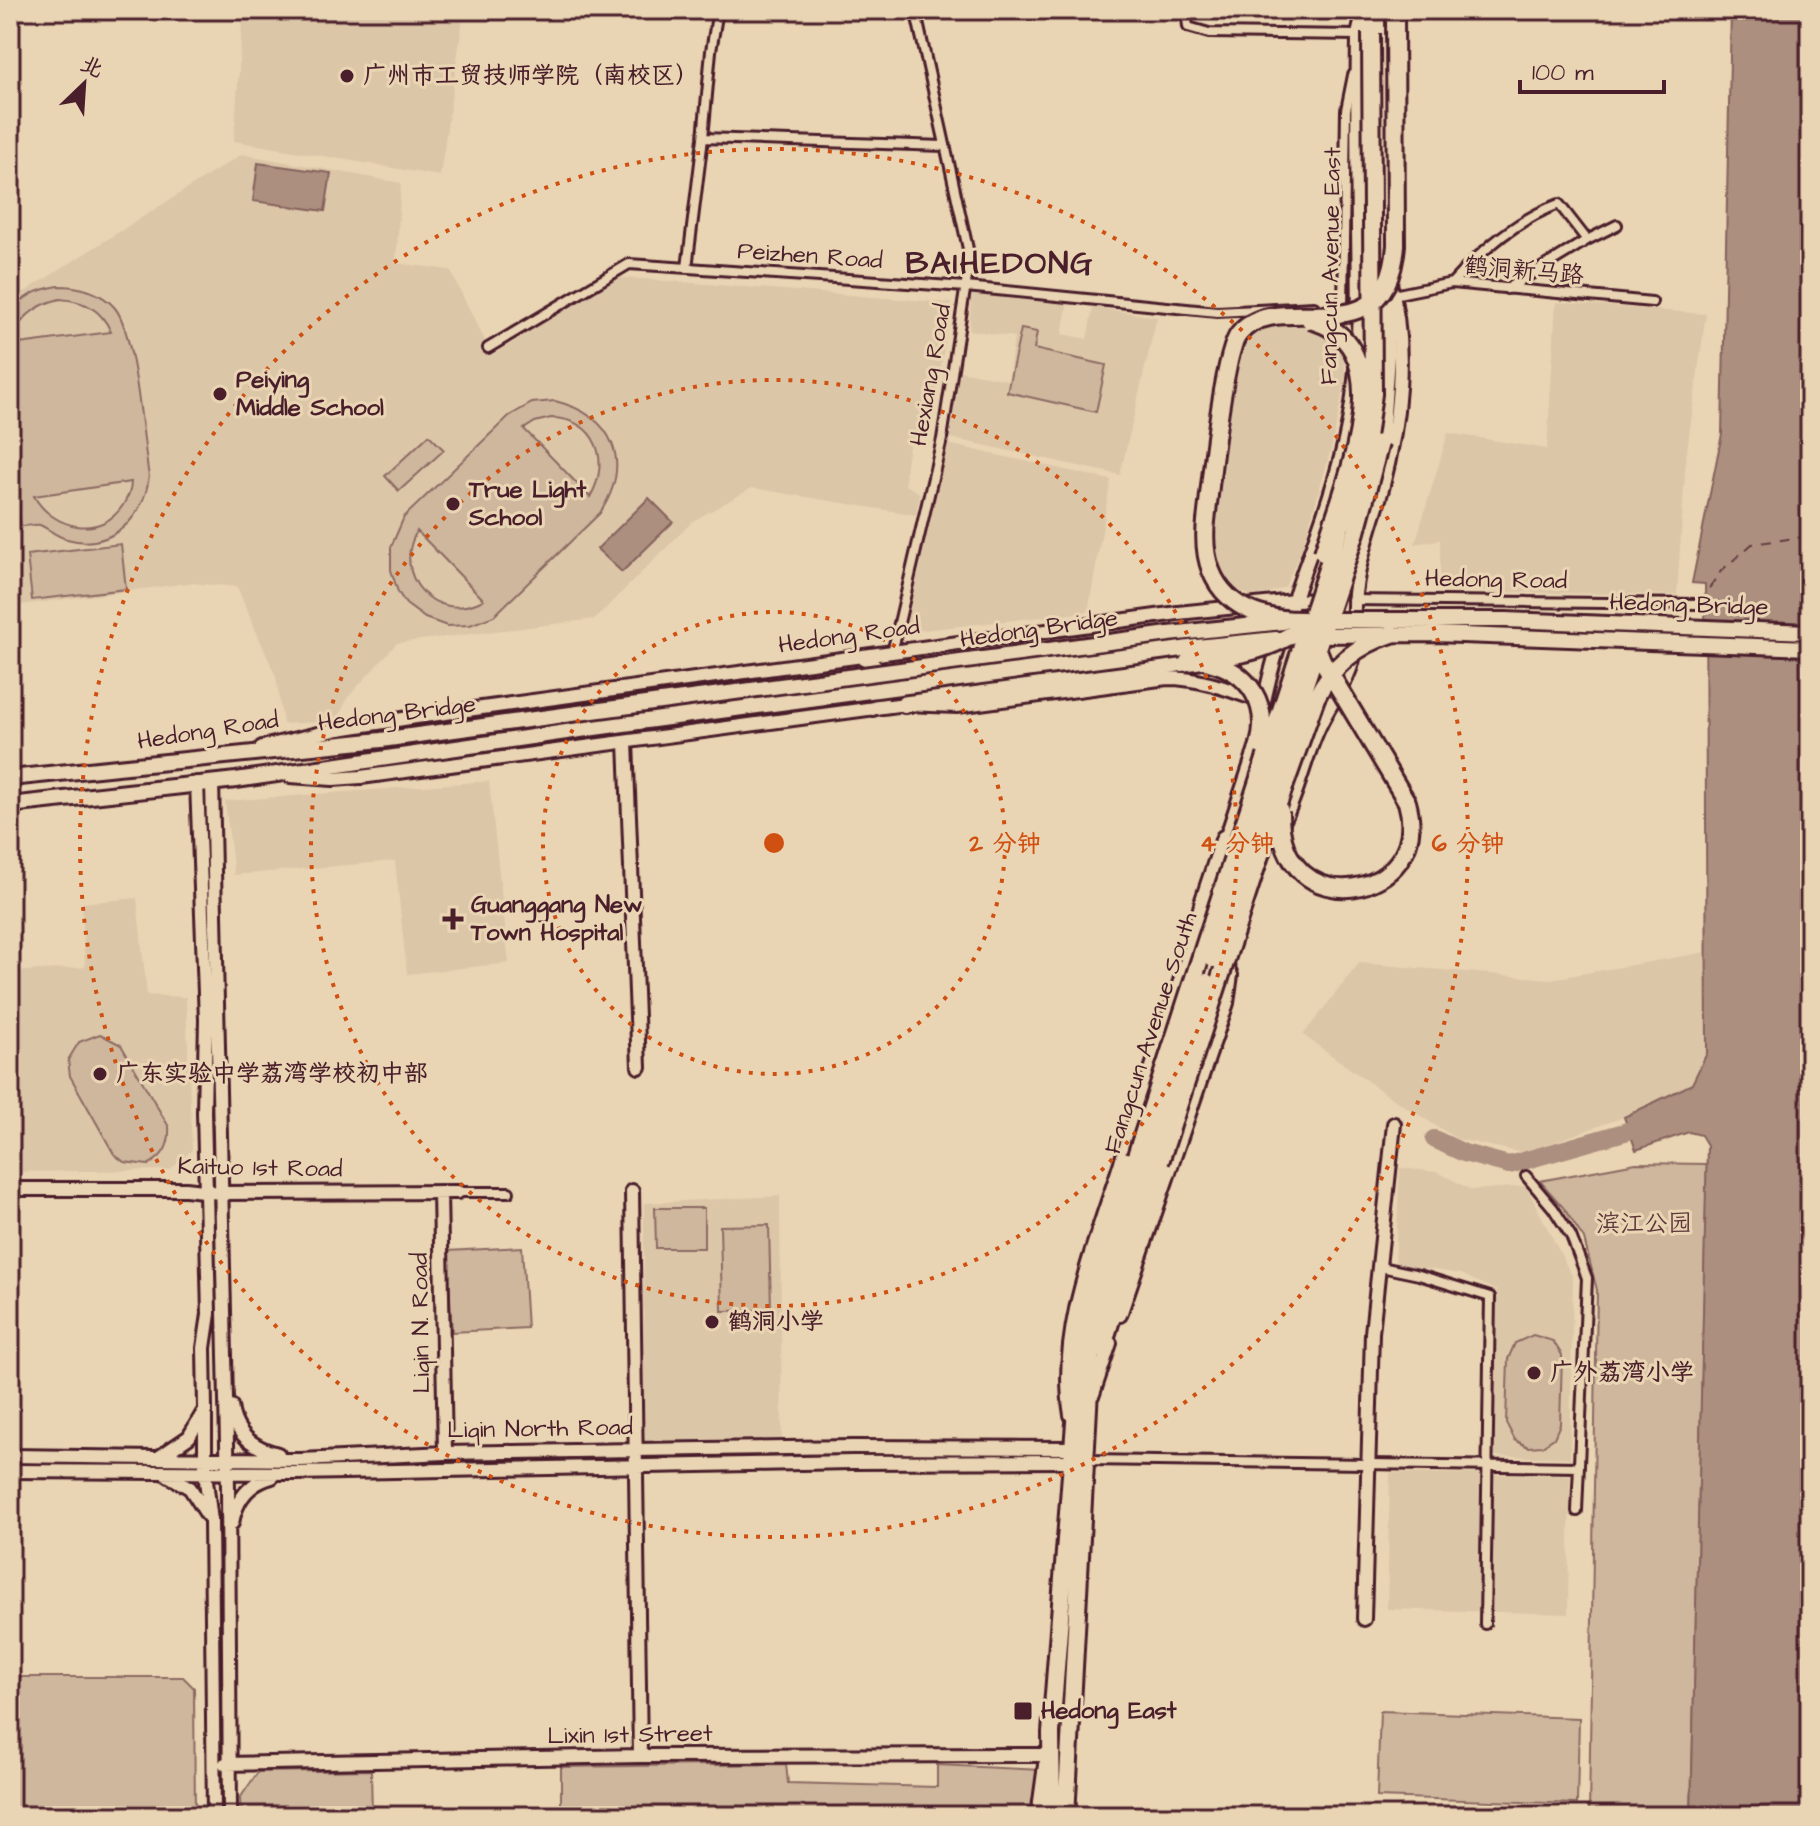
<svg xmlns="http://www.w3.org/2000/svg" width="1820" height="1826" font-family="'Architects Daughter','LXGW WenKai TC',sans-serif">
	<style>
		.built { fill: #dcc6a8 }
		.green { fill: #cfb79d; stroke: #8c6b64; stroke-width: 2; fill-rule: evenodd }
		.water { fill: #ac8f7f; stroke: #85625d; stroke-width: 2 }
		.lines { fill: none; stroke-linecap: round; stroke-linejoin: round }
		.river { stroke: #ac8f7f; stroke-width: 18 }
		.ferry { stroke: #623b40; stroke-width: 2; stroke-dasharray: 10 8; stroke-linecap: butt }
		.street-casing { stroke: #4a1f2b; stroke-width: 14 }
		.secondary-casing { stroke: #4a1f2b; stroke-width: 18 }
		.primary-casing { stroke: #4a1f2b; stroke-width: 20 }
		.highway-casing { stroke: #4a1f2b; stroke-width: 22 }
		.street { stroke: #e9d5b3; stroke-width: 8 }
		.secondary { stroke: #e9d5b3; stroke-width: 12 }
		.primary { stroke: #e9d5b3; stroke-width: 14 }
		.highway { stroke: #e9d5b3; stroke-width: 16 }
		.primary-bridge-casing { stroke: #4a1f2b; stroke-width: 20; stroke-linecap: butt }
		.highway-bridge-casing { stroke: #4a1f2b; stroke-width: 22; stroke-linecap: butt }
		.primary-bridge { stroke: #e9d5b3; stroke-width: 14 }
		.highway-bridge { stroke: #e9d5b3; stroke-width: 16 }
		.ring { fill: none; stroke: #d05011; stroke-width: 4; stroke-dasharray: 4 8 }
		.poi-dot { fill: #4a1f2b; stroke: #e9d5b3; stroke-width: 3 }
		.labels { text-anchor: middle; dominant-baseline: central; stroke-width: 6; stroke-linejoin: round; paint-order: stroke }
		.poi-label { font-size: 24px; font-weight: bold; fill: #4a1f2b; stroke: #e9d5b3; text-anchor: start }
		.street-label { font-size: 24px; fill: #4a1f2b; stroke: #e9d5b3 }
		.park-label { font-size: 24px; fill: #5e363c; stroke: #e9d5b3 }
		.district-label { font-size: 32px; font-weight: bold; letter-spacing: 2px; fill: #4a1f2b; stroke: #e9d5b3 }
		.centre { fill: #d05011; stroke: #e9d5b3; stroke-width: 4 }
		.ring-label { font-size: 24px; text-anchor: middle; font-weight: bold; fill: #d05011; stroke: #e9d5b3; stroke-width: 6; stroke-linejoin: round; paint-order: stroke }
	</style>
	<rect width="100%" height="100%" fill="#e9d5b3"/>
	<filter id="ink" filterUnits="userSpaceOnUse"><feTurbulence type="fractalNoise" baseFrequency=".0125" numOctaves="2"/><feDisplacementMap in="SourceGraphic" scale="16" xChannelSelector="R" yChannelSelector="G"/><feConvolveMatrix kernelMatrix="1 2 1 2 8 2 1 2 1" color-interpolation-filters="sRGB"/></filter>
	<g filter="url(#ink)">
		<path class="built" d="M243 10 464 12 440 176 234 141Z
			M242 154 401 183 396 263 450 270 492 355 617 277 951 303 931 429 910 441 906 464 905 485 920 493 916 515 752 488 693 521 595 619 397 643 348 697 337 721 283 724 276 677 237 587 189 583 14 606 10 575V301Z
			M972 290 1068 302 1062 334 1087 339 1093 307 1157 317 1120 475 950 438 960 371 1008 380 1014 337 969 330Z
			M1556 302 1706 314 1686 458 1677 595 1440 591V540L1415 544 1448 433 1547 449Z
			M1280 323 1312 326 1324 331 1342 347 1346 375 1332 446 1303 546 1285 587 1267 594 1250 596 1232 587 1219 574 1211 556V512L1235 354 1247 331Z
			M948 444 1111 480 1088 612 905 632Z
			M489 781 509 963 407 974 395 861 234 875 225 801Z
			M137 898 147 995 186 997 192 1150 170 1170 10 1172V972L85 967 82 903Z
			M1707 952V1053L1692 1084 1641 1111 1523 1153 1457 1139 1384 1093 1303 1035 1359 963 1551 979Z
			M1400 1168 1438 1172 1471 1190 1526 1186 1573 1278 1570 1458 1494 1456 1497 1291 1461 1274 1395 1264Z
			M780 1196 782 1442 643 1444 644 1203Z
			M1390 1473 1570 1475 1568 1614 1387 1609Z"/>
		<path class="green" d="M59 286C79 286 102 292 115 308 135 332 143 441 149 477 144 518 111 551 67 539 57 537 49 529 40 525 35 524 26 526 21 526L10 456V314C22 296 38 289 59 286ZM60 299C85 301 101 309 111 332L11 345C17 319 35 305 60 299ZM131 482C131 491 128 496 123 505 101 540 52 529 34 496Z
			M1021 329 1037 332 1034 349 1106 365 1096 412 1007 392Z
			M555 401C614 416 633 462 600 513L494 616 470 625 447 626 425 618 406 604 398 592 391 570V547L404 517 509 416 532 403ZM551 418C597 418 611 462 590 497L524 429 535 422ZM417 531 483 599V600C435 625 391 575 417 531Z
			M429 435 444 450 399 491 385 476Z
			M121 544 126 589 32 600 27 555Z
			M100 1034 121 1045 169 1127C170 1144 165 1156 148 1165L124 1162 114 1154 70 1076 68 1060 79 1042Z
			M1636 1163 1707 1164 1691 1816H1589L1597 1290 1584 1239 1563 1207 1540 1181Z
			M655 1208H704V1248H656Z
			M769 1225 771 1310 722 1311 720 1226Z
			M522 1247 527 1328 452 1332 447 1251Z
			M1533 1335 1553 1341 1562 1355 1560 1424 1554 1438 1542 1446 1528 1447 1515 1440 1506 1423 1508 1359 1515 1343Z
			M10 1677H183L194 1688 195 1816H10Z
			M1380 1711 1579 1718 1577 1804 1377 1797Z
			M786 1764 788 1783 937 1787V1765L1041 1770 1036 1816H561V1767Z
			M371 1770 372 1816H241L240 1798 258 1772Z"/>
		<path class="water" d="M1731 10H1810V1816H1691L1707 1145 1701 1135 1689 1132 1636 1150 1624 1117 1692 1084 1707 1053 1705 584 1692 583 1722 434Z
			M258 163 331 173 325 211 253 201Z
			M649 498 673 522 622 572 597 549Z"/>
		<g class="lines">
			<path class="river" d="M1434 1139 1464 1153 1509 1165 1628 1131"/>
			<path class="ferry" d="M1699 603 1721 571 1752 544 1810 536"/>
			<g class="street-casing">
				<path id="street" d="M880 10 916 13
					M1186 10 1188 27 1209 33 1358 35
					M703 138 944 146
					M687 268 703 138 711 51 718 10
					M1452 283C1481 251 1518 219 1559 204L1587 240
					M1507 289 1587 240 1617 225
					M1393 295 1452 283 1652 302
					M1348 341 1343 307 1346 110 1353 75
					M488 348 629 264 966 287 1217 312 1314 307
					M1352 600 1699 604
					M892 653 942 439 970 258 916 13 918 10
					M1526 1176 1553 1208 1571 1236 1587 1278 1577 1511
					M458 1192H509
					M1381 1267 1419 1275 1490 1297 1485 1624
					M1086 1460 1579 1467"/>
			</g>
			<g class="secondary-casing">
				<path id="secondary" d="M1354 626C1351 579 1369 534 1382 489 1399 425 1408 347 1390 283
					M861 657C884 666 894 691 873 709
					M1262 712C1280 613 1330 522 1349 422 1361 359 1359 293 1358 229 1357 164 1357 100 1358 35L1364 10
					M626 742 639 1067
					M262 747 339 729 416 717 1178 613 1294 601 1325 600
					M290 776 333 779 361 777 905 704 957 706 1167 678C1201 678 1230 690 1261 701
					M212 782 228 1488 230 1816
					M197 783 206 1020 204 1112 209 1314 204 1348 205 1408V1472L211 1521 214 1816
					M1281 826C1298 795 1304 759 1319 727 1331 700 1352 679 1355 648
					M10 1189H186L220 1193 458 1192
					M632 1191 640 1756
					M440 1192 445 1453
					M1120 1315 1227 1003 1231 975 1225 961
					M1093 1394 1110 1343
					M231 1406C234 1433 253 1448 278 1454
					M1071 1415C1057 1333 1095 1243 1120 1165 1143 1094 1167 1022 1190 950L1202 900 1223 837
					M10 1456 301 1460 445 1453 635 1450 853 1447 1072 1448
					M158 1458 189 1437 203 1413
					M10 1471 296 1473 852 1462 1071 1461
					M166 1474 190 1488 208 1516
					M232 1523C236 1500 249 1483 272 1477
					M1364 1619 1372 1333 1394 1124
					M225 1764 640 1756 1047 1755"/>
			</g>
			<g class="primary-casing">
				<path id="primary" d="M10 778 381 740 593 711
					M10 805 236 780 594 728
					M1039 1816 1046 1765"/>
			</g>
			<g class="highway-casing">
				<path id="highway" d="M1371 10V33
					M1380 443 1386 355 1383 10
					M905 704 944 696 1188 662
					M1225 848 1259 745
					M1102 1349 1160 1162
					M1052 1816 1051 1733 1078 1384C1078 1306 1112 1229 1136 1156
					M1066 1816 1091 1352 1105 1292 1148 1159"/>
			</g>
			<use href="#street" class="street"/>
			<use href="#secondary" class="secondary"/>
			<use href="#primary" class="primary"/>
			<use href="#highway" class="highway"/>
			<g class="primary-bridge-casing">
				<path id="primary-bridge" d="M1319 620H1506L1810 632
					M1313 635 1436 634 1810 648
					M593 711 1169 634 1283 622
					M594 728 1197 647 1276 639"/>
			</g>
			<g class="highway-bridge-casing">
				<path id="highway-bridge" d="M1310 320C1408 345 1341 491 1323 553
					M1303 620C1239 620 1199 589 1206 521 1210 489 1223 353 1239 334 1279 284 1387 362 1396 245L1395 10
					M1188 662C1235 656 1276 652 1313 619
					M1209 662C1250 672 1270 705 1259 745
					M1280 811C1278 929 1435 900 1407 802L1322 660 1315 642
					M1213 959 1356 532 1380 443
					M1136 1156 1365 452 1373 394 1371 33
					M1148 1159 1206 982
					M1160 1162 1262 849 1316 698C1332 665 1357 645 1392 634"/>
			</g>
			<use href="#primary-bridge" class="primary-bridge"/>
			<use href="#highway-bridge" class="highway-bridge"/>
		</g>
	</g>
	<g class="ring">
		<circle cx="774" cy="843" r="231"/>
		<circle cx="774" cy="843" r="463"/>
		<circle cx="774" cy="843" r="694"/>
	</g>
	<g class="poi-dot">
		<circle cx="347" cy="76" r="8"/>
		<circle cx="220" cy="394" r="8"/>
		<circle cx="453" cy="504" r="8"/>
		<path d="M449 907h8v8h8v8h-8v8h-8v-8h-8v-8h8z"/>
		<circle cx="100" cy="1074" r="8"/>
		<circle cx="712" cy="1322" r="8"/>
		<circle cx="1534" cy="1373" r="8"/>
		<rect x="1013" y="1701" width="20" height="20" rx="4"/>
	</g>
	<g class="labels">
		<g class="poi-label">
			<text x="363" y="76">广州市工贸技师学院（南校区）</text>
			<text x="236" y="380">Peiying<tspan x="236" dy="28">Middle School</tspan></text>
			<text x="469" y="490">True Light<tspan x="469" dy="28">School</tspan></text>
			<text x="471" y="905">Guanggang New<tspan x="471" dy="28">Town Hospital</tspan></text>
			<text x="116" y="1074">广东实验中学荔湾学校初中部</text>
			<text x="728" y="1322">鹤洞小学</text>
			<text x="1550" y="1373">广外荔湾小学</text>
			<text x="1041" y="1711">Hedong East</text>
		</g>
		<g class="street-label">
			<text transform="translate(810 256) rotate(4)">Peizhen Road</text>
			<text transform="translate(1331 266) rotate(-89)">Fangcun Avenue East</text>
			<text transform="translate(1524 271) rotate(5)">鹤洞新马路</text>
			<text transform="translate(931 375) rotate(-80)">Hexiang Road</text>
			<text transform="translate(1496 580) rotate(1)">Hedong Road</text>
			<text transform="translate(1689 605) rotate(2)">Hedong Bridge</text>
			<text transform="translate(1039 629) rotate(-8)">Hedong Bridge</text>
			<text transform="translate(849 636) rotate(-8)">Hedong Road</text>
			<text transform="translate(397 714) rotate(-7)">Hedong Bridge</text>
			<text transform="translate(208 731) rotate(-9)">Hedong Road</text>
			<text transform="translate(1151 1033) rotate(-72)">Fangcun Avenue South</text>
			<text transform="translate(260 1168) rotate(1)">Kaituo 1st Road</text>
			<text transform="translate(421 1323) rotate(-91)">Liqin N. Road</text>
			<text transform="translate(540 1429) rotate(-1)">Liqin North Road</text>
			<text transform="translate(630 1735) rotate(-1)">Lixin 1st Street</text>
		</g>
		<g class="park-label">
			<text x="1644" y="1224">滨江公园</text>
		</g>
		<g class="district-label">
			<text x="1000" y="263">BAIHEDONG</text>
		</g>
	</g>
	<circle cx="774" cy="843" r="12" class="centre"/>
	<g class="ring-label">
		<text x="1005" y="851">2 分钟</text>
		<text x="1237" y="851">4 分钟</text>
		<text x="1468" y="851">6 分钟</text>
	</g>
	<rect width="1820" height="1826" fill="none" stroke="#e9d5b3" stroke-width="40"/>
	<rect x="20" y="20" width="1780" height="1786" fill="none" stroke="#4a1f2b" stroke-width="3" filter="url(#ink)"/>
	<g transform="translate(84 84) rotate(25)" stroke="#e9d5b3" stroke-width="6" paint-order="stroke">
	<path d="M0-6L14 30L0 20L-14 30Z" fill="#4a1f2b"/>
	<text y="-12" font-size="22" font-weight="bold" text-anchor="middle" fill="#4a1f2b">北</text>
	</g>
	<path d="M1520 80v12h144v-12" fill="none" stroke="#4a1f2b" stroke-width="4"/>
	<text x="1532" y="80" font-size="24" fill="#4a1f2b" stroke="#e9d5b3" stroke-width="6" paint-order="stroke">100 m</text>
</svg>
